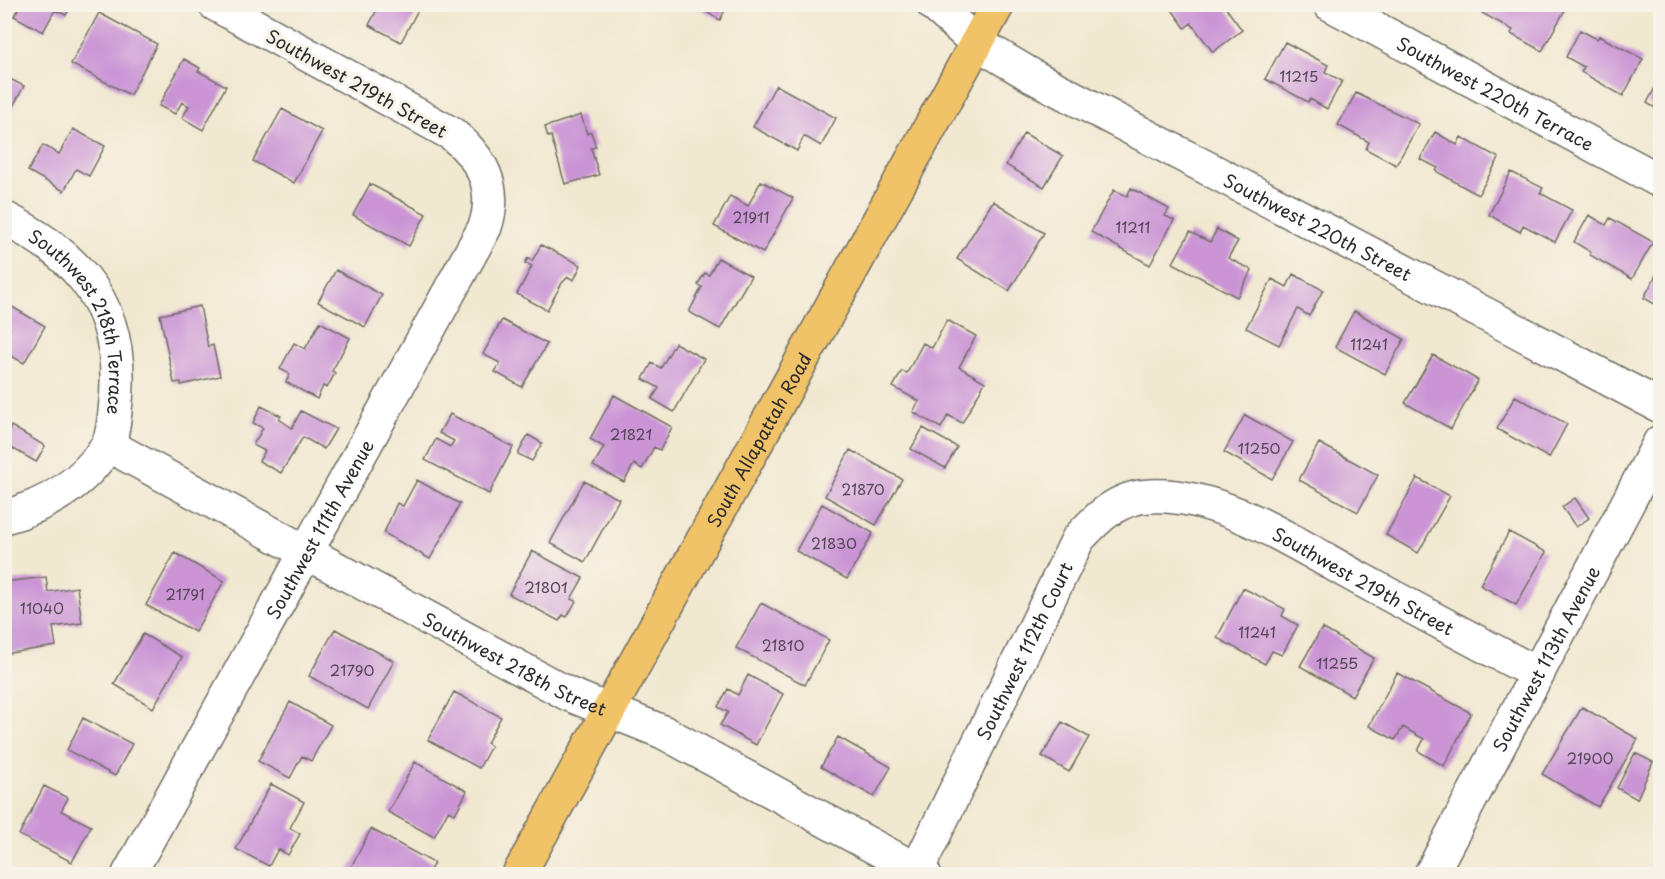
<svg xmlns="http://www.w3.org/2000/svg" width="1665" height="879" font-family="'Playpen Sans',sans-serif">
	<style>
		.building { fill: #cb95d5 }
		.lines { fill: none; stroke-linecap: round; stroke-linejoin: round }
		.minor-casing { stroke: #706d65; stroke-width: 36 }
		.major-casing { stroke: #706d65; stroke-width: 36 }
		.minor { stroke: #fff; stroke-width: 33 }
		.major { stroke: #f1c369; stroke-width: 33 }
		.labels { text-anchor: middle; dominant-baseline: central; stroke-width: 6; stroke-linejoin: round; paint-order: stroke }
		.number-label { font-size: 15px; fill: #534656 }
		.street-label { font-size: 18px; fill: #2b2b2b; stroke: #f7f3e8 }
	</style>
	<rect width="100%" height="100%" fill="#f7f3e8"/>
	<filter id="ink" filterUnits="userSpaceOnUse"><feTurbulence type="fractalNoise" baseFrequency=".0167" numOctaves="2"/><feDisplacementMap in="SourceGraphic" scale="12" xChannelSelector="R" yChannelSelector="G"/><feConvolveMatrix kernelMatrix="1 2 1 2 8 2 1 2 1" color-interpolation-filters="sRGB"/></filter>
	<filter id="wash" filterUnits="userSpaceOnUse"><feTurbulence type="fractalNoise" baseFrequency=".008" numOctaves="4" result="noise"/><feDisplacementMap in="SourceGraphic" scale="24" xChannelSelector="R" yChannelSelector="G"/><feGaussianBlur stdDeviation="1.35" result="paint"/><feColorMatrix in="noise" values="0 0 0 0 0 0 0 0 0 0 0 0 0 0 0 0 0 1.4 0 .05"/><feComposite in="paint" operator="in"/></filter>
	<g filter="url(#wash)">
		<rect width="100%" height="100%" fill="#f1e8d0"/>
		<g id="blocks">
			<path class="building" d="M21 4H72L66 15 55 10 43 32 14 16Z
				M380 4H421L401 42 369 25Z
				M692 4H728L720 20Z
				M1168 4H1223L1242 30 1213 52 1191 23 1185 28Z
				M1487 4H1559L1566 8 1542 51 1511 34 1513 30 1482 13Z
				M99 13 157 44 130 95 71 64Z
				M1580 30 1597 39 1599 36 1643 59 1623 96 1581 72 1584 67 1566 57Z
				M1285 42 1328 65 1325 72 1342 81 1327 109 1310 99 1308 102 1265 79Z
				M184 59 200 68 198 71 226 86 203 130 182 118 189 106 182 102 175 114 159 106Z
				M4 76 24 86 4 123Z
				M1660 78V111L1647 103Z
				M776 85 836 118 821 146 804 136 797 151 753 127Z
				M1356 93 1419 124 1396 165 1366 149 1369 142 1338 125Z
				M282 109 322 131 294 183 253 161Z
				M581 115 587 134 591 132 596 147 591 148 599 175 565 184 551 136 548 137 545 127Z
				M73 129 105 146 89 176 76 169 64 191 28 171 43 145 59 154Z
				M1435 132 1457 145 1461 137 1499 158 1478 195 1436 171 1438 168 1420 159Z
				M1024 133 1063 156 1044 187 1006 165Z
				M1511 172 1543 188 1540 193 1572 210 1555 242 1523 225 1520 232 1489 215Z
				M761 181 793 198 763 253 714 226 730 196 748 206Z
				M370 184 426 214 409 246 353 215Z
				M1131 188 1169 209 1165 216 1174 220 1150 265 1091 232 1114 190 1127 196Z
				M993 201 1044 233 1009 291 957 259Z
				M1589 215 1606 225 1610 218 1653 242 1632 279 1590 255 1591 252 1574 242Z
				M1217 229 1238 241 1228 258 1252 270 1237 297 1173 263 1190 232 1210 242Z
				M541 245 581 265 574 280 568 277 562 283 547 310 517 294 532 266 525 263 528 258 532 261Z
				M718 258 751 276 720 329 689 312 702 287 698 285 701 279 705 273 709 275Z
				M1660 267V307L1644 298Z
				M336 270 382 295 365 327 318 302Z
				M1293 274 1323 290 1309 316 1298 309 1279 345 1246 328 1272 279 1287 287Z
				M7 304 45 326 24 363 4 352V339L10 329 4 326Z
				M200 306 208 347 213 345 220 376 181 385V382L174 383 160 315Z
				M1354 311 1404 339 1385 374 1335 347Z
				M502 320 547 344 522 387 495 372 500 363 483 354Z
				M947 320 976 336 959 367 985 382 962 423 948 415 941 428 913 412 919 401 893 387 902 371 907 373 923 343 932 348Z
				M320 322 350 338 332 371 335 373 327 388 323 386 317 399 286 382 290 374 280 369 294 343 305 349Z
				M675 343 704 359 674 412 652 399 659 388 643 379 652 363 661 368Z
				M1433 355 1478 380 1451 429 1405 403Z
				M614 395 672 427 660 450 654 447 642 469 634 464 624 482 593 466 604 447 590 439Z
				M1515 396 1567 424 1549 458 1497 429Z
				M261 406 281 416 279 419 292 428 301 411 336 429 324 449 303 437 281 473 259 461 265 451 253 445 263 428 253 423Z
				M450 414 513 447 489 494 425 460 436 439 450 447 454 441 439 433Z
				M1245 415 1293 442 1272 479 1224 452Z
				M11 426 45 446 36 462 5 444Z
				M923 428 957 447 945 468 911 449Z
				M528 435 542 443 532 461 518 454Z
				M1319 443 1378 475 1358 512 1299 480Z
				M850 450 902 479 876 525 825 496Z
				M1417 478 1450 496 1418 553 1386 535Z
				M417 480 460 504 430 559 384 533 397 503 403 506Z
				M584 481 619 499 585 562 550 543Z
				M1575 498 1589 518 1576 527 1562 507Z
				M822 504 873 533 847 579 796 551Z
				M1509 532 1546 552 1516 605 1480 585Z
				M532 551 583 578 571 599 576 601 567 617 563 615 559 621 509 594Z
				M175 553 224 581 195 632 146 605Z
				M46 577 48 592 77 587 82 623 53 627 56 646 4 654V582Z
				M1243 588 1285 609 1282 616 1298 625 1282 655 1272 651 1265 664 1217 638Z
				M761 603 829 640 805 685 736 648Z
				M1322 628 1374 658 1352 696 1300 666Z
				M335 629 394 661 368 709 309 676Z
				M143 634 182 657 153 708 114 684Z
				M1397 673 1471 713 1444 766 1418 751 1424 739 1403 727 1395 740 1369 726Z
				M748 675 783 694 756 745 720 725 728 712 718 707 728 689 738 695Z
				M454 692 501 717 487 743 491 746 479 768 428 740Z
				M290 702 331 725 311 761 302 756 290 778 258 761Z
				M1582 707 1638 739 1598 807 1542 774Z
				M83 718 132 744 115 776 67 750Z
				M1062 722 1089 737 1069 772 1042 756Z
				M838 737 891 767 874 797 821 767Z
				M1635 753 1653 762 1637 799 1617 788Z
				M415 762 467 791 455 814 448 811 434 837 388 812Z
				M271 784 304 802 290 828 300 834 288 855 278 849 269 866 236 849Z
				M44 786 68 798 61 811 91 826 72 862 19 835Z
				M371 829 434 863 428 874 348 873Z"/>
		</g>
	</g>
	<g filter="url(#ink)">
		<use href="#blocks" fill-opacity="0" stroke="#706d65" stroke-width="1.5"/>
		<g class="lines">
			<g class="minor-casing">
				<g id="minor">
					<path id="s1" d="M933 4 977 43 1034 77 1660 406"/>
					<path id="s2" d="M1330 4 1660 181"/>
					<path id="s3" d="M4 218C35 234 62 251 84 278 115 316 121 364 115 411 114 421 112 438 107 446 84 483 46 506 4 517"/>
					<path id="s4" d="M108 445 568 694 663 732 924 874"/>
					<path id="s5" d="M917 870 1078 539C1098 517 1118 497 1150 496 1221 492 1299 546 1360 579 1419 611 1478 643 1538 674"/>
					<path id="s6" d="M129 874 485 227C498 188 483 159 452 134L215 4"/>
					<path id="s7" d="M1431 874 1660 442"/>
				</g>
			</g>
			<g class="major-casing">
				<g id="major">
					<path id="s8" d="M519 874 998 4"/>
				</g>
			</g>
			<use href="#minor" class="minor"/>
			<use href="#major" class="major"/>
		</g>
	</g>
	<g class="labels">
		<g class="number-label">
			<text x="1299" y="75">11215</text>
			<text x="751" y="216">21911</text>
			<text x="1133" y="226">11211</text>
			<text x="1369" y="343">11241</text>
			<text x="631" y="433">21821</text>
			<text x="1259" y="447">11250</text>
			<text x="863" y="488">21870</text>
			<text x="834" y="542">21830</text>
			<text x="546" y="586">21801</text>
			<text x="185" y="593">21791</text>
			<text x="42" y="607">11040</text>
			<text x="1257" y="631">11241</text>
			<text x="783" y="644">21810</text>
			<text x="1337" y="662">11255</text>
			<text x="352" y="669">21790</text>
			<text x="1590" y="757">21900</text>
		</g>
		<g class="street-label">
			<text transform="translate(357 83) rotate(29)">Southwest 219th Street</text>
			<text stroke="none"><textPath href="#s2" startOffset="188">Southwest 220th Terrace</textPath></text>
			<text stroke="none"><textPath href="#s1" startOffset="446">Southwest 220th Street</textPath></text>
			<text stroke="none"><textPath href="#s3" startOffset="138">Southwest 218th Terrace</textPath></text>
			<text stroke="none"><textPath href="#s8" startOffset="496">South Allapattah Road</textPath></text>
			<text stroke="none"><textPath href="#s6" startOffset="394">Southwest 111th Avenue</textPath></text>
			<text stroke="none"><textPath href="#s5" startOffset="687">Southwest 219th Street</textPath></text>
			<text stroke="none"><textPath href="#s5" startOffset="244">Southwest 112th Court</textPath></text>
			<text stroke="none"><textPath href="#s7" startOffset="244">Southwest 113th Avenue</textPath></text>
			<text stroke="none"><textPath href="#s4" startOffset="462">Southwest 218th Street</textPath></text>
		</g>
	</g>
	<rect width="1665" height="879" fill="none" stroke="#f7f3e8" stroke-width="24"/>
</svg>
